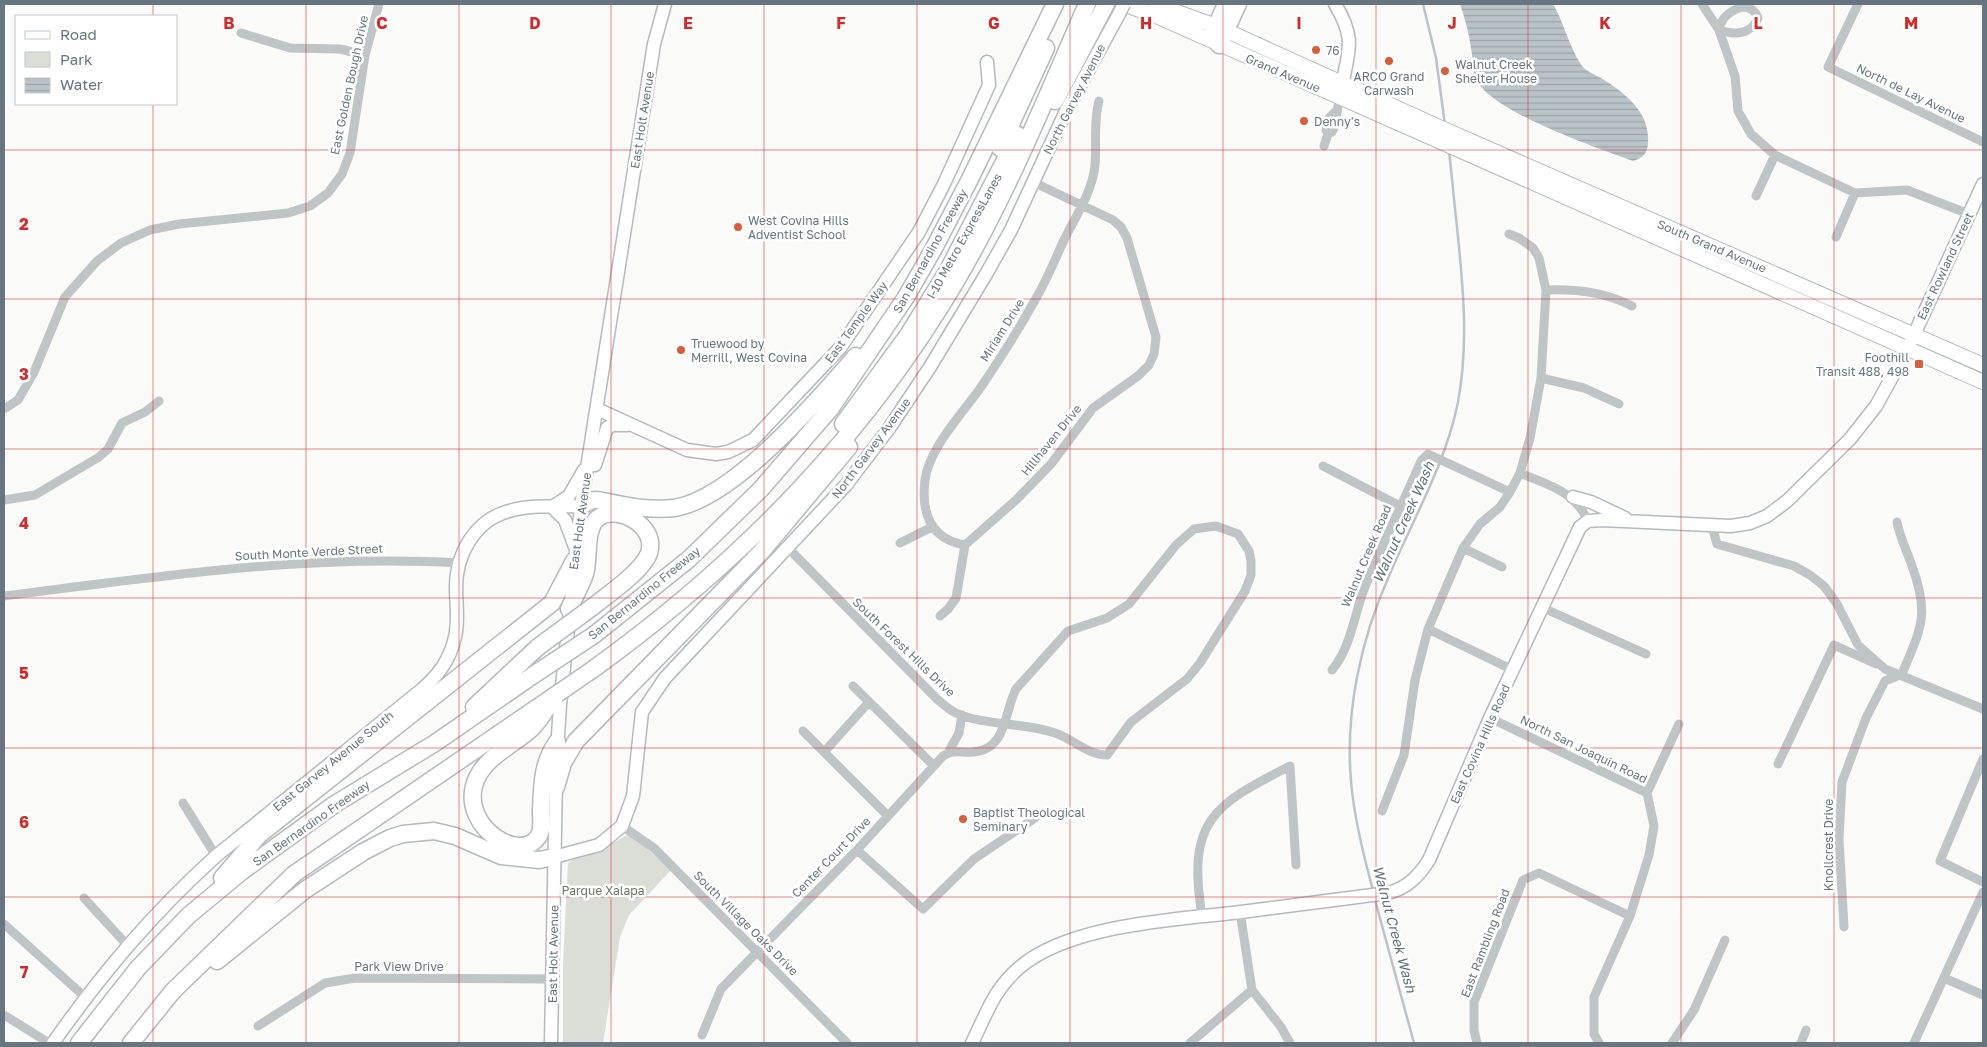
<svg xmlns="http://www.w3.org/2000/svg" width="1987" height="1047" font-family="'Golos Text',sans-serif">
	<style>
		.park { fill: #daded7 }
		.water { fill: url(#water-rules) }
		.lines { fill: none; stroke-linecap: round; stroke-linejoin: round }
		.stream { stroke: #bac4c8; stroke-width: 2.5 }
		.secondary-casing { stroke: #b4b9be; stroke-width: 15 }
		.primary-casing { stroke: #b3b8bc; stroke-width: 16 }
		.highway-casing { stroke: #b5b9bc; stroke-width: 19 }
		.street { stroke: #bfc4c7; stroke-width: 9 }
		.secondary { stroke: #fff; stroke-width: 12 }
		.primary { stroke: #fff; stroke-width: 14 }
		.highway { stroke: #fff; stroke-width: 16 }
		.secondary-bridge-casing { stroke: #b4b9be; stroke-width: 15; stroke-linecap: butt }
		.highway-bridge-casing { stroke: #b5b9bc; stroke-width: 19; stroke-linecap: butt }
		.secondary-bridge { stroke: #fff; stroke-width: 12 }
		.highway-bridge { stroke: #fff; stroke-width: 16 }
		.grid { fill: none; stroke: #d62828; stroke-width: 1; stroke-opacity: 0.55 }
		.poi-dot { fill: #d65e3b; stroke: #fff; stroke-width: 2 }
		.labels { text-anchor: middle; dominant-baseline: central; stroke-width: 5; stroke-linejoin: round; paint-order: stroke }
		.poi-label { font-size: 12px; fill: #667580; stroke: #fff; text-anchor: start }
		.street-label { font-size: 12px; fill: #667580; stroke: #fff }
		.park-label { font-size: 12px; fill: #697965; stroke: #fff }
		.water-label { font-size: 14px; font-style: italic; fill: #61737a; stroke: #fff }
		.grid-label { font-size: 16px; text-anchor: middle; font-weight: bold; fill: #d62828; stroke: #fff; stroke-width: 5; stroke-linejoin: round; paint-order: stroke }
	</style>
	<defs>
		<pattern id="water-rules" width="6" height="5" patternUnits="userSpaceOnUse" patternTransform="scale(1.25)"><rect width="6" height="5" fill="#bac4c8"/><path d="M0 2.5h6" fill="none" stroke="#9ba4a8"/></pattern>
	</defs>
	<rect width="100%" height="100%" fill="#fafaf8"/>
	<path class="park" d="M627 835 641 843 670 869V871L629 915 620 937 603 1043H561L563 1041V963L568 863 574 859 598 852Z"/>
	<path class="water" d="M1460 4H1553C1563 20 1573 58 1585 69 1590 73 1596 75 1601 78 1625 93 1650 112 1648 142 1648 153 1643 158 1633 161 1600 149 1489 111 1476 79 1472 70 1473 57 1471 48 1469 33 1465 19 1460 4Z"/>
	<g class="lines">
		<path class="stream" d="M1423 4 1436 58 1445 125
			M1373 890C1363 854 1354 818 1351 781 1345 711 1361 639 1389 576 1413 519 1446 463 1458 402 1469 343 1463 286 1457 227 1454 201 1452 176 1449 151
			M1375 900 1414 1043"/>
		<g class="secondary-casing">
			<path id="secondary" d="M1335 4C1358 42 1347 52 1341 92
				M597 409 687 450 716 454 728 452 753 440 840 348 919 232 944 184 989 85 987 62
				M595 465 607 428 612 425H627
				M1573 497 1591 502 1625 518
				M552 507 569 496 584 470
				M552 507 565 520 575 547
				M557 751 560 705 581 506 654 44 665 4
				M554 857 599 845 622 826 633 796 642 712 665 678 846 485 890 427 930 367 985 276 1011 230 1066 111 1119 14
				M53 1043C103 972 152 914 216 856L420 691C438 676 450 660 455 637 459 621 456 604 456 588 456 554 475 520 509 511 531 504 558 507 581 506
				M551 1043 556 778
				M972 1043C987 1013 993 990 1020 967 1071 924 1176 920 1241 912 1290 906 1339 899 1388 893 1407 888 1418 877 1429 860L1490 718 1580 527 1588 521 1602 520 1731 526 1750 523 1767 516 1787 501 1850 439 1876 406 1908 348 1983 184"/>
		</g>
		<g class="primary-casing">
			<path id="primary" d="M1122 4 1154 15 1983 382
				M1155 4 1216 26 1439 127 1983 365"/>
		</g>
		<g class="highway-casing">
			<path id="highway" d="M1212 36 1226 4
				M1219 45 1238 4
				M1055 101 1106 4
				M1000 148 1046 48
				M843 424 908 335 947 272 1018 135
				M581 506C585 504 591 500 595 500 602 500 611 503 618 504 637 508 655 510 674 508 733 499 818 400 856 356
				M569 609C574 597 581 586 585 574 590 559 584 529 598 518 616 504 658 525 649 553 643 571 606 596 591 608
				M594 635 689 559 761 489 831 408 906 297 933 250 969 181 1055 4
				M592 670C728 572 850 451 939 309 1000 213 1042 107 1087 4
				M550 703C545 711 539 721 532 728 513 746 481 758 474 786 463 828 520 863 538 837 543 830 541 819 541 811 542 785 542 763 557 742
				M474 707 538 647
				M556 787 563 763 576 741 762 551 849 447
				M222 878 259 835 552 603 574 561
				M217 961 305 890 363 852 390 838 403 834 434 831 455 836 501 856 539 860 554 857
				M79 1043 138 968 188 916 241 872 335 804 435 743 535 674
				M131 1043 173 991 294 874 557 694"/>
		</g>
		<path class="street" d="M1702 4 1719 30 1735 76 1738 111 1751 134 1775 155 1855 193 1907 190 1969 214
			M1858 4 1828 67 1983 142
			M1742 7C1750 7 1755 10 1758 18 1751 35 1734 35 1719 30 1721 17 1730 11 1742 7Z
			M241 33 290 48 340 49 365 55
			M1328 134 1326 130 1328 119 1335 112
			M1324 146 1328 134 1332 132C1339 121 1335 111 1340 98
			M1756 196 1775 155
			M1836 237 1855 193
			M1546 290C1577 289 1605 292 1632 306
			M1541 378 1584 388 1619 404
			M4 409 18 400 34 372 65 297 97 261 121 243 150 230 179 224 288 213 310 206 328 193 342 174 350 153 365 55 379 4
			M1323 466 1400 506
			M1520 473C1548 485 1575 491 1588 521
			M4 500 35 495 99 457 108 449 122 423 145 412 159 401
			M1712 526 1717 544 1794 566 1810 575 1824 586 1837 604 1858 645 1885 669 1983 709
			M900 543 932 527
			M965 545C930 539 921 513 925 480 929 448 963 413 981 387 1000 359 1019 329 1035 300 1047 280 1055 259 1065 238 1076 216 1093 190 1095 165 1097 143 1093 123 1099 101
			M1463 548 1502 567
			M4 596C155 577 306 554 459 563
			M1541 607 1646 654
			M940 616 948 609 956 598 965 545 1016 500 1051 464 1093 408 1138 376 1149 365 1154 354 1156 337 1127 238 1121 227 1113 220 1033 182
			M1428 629 1513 670
			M1332 670C1350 649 1354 617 1363 592 1381 547 1402 505 1421 461L1428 454 1510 492
			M853 686 934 766
			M1490 718 1647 793
			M803 731 888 816
			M949 751 959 733 962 715
			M824 752 869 702
			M1983 759 1940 861 1983 882
			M1778 764 1834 645 1876 664
			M1647 793 1679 724
			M183 803 216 856
			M1382 811 1404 755 1415 680 1428 629 1463 548 1480 524 1500 507 1510 492 1520 473 1530 438 1541 378 1546 290 1539 258 1533 248 1519 238 1509 234
			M622 826 654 848 847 1043
			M857 850 923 909 974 859 1035 818
			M84 898 127 945
			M1240 912 1252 990 1281 1027 1290 1043
			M1202 916C1187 822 1211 806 1290 766L1296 865
			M4 924 85 997
			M1844 927 1839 839 1842 782 1866 718 1885 681 1902 674C1921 628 1930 615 1912 566 1907 551 1900 538 1897 522
			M1944 978 1983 995
			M4 1015 49 1043
			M258 1026 325 983 355 978 553 979
			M702 1035 721 989 857 850 943 756C953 749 962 753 973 752 1007 750 1004 712 1016 689L1068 631 1107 618 1129 604 1176 545 1194 529 1216 526 1238 534 1249 551 1251 561V575L1245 591 1200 663 1187 679 1131 722 1107 755C1088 755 1073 739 1055 733 1023 722 985 726 956 713 949 710 943 704 937 699L788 548
			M1190 1043 1252 990
			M1477 1043 1474 1030V1002L1523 880 1539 873 1630 916
			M1599 1043 1594 1034V997L1630 916 1649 855 1654 826 1647 793
			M1672 1043 1694 1010 1725 940
			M1801 1043 1806 1030
			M1914 1043 1983 892"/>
		<use href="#secondary" class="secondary"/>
		<use href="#primary" class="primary"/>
		<use href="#highway" class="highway"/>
		<g class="secondary-bridge-casing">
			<path id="secondary-bridge" d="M1119 14 1124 4"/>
		</g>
		<g class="highway-bridge-casing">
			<path id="highway-bridge" d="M538 647 591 608
				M535 674 594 635
				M557 694 592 670"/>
		</g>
		<use href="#secondary-bridge" class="secondary-bridge"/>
		<use href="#highway-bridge" class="highway-bridge"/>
	</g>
	<path class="grid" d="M153 4V16M306 4V1043M459 4V1043M611 4V1043M764 4V1043M917 4V1043M1070 4V1043M1223 4V1043M1376 4V1043M1528 4V1043M1681 4V1043M1834 4V1043M153 104V1043M4 150H1983M4 299H1983M4 449H1983M4 598H1983M4 748H1983M4 897H1983"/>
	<g class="poi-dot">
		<circle cx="1316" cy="50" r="5"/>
		<circle cx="1389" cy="61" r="5"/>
		<circle cx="1445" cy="71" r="5"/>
		<circle cx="1304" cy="121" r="5"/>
		<circle cx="738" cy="227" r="5"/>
		<circle cx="681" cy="350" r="5"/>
		<rect x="1914" y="359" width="10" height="10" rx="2.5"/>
		<circle cx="963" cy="819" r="5"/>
	</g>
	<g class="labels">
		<g class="poi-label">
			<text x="1326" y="50">76</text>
			<text x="1455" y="64">Walnut Creek<tspan x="1455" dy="14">Shelter House</tspan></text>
			<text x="1389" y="76" text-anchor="middle">ARCO Grand<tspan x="1389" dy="14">Carwash</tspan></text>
			<text x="1314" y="121">Denny's</text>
			<text x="748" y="220">West Covina Hills<tspan x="748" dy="14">Adventist School</tspan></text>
			<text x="691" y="343">Truewood by<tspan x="691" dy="14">Merrill, West Covina</tspan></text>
			<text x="1909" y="357" text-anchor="end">Foothill<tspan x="1909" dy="14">Transit 488, 498</tspan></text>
			<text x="973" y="812">Baptist Theological<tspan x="973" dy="14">Seminary</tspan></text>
		</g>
		<g class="street-label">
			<text transform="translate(1283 73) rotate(23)">Grand Avenue</text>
			<text transform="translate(349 85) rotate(-78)">East Golden Bough Drive</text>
			<text transform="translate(1911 93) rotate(26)">North de Lay Avenue</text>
			<text transform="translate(1074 99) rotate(-63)">North Garvey Avenue</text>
			<text transform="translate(642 120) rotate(-81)">East Holt Avenue</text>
			<text transform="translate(964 236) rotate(-61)">I-10 Metro ExpressLanes</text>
			<text transform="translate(1712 246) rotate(23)">South Grand Avenue</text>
			<text transform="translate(930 251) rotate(-61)">San Bernardino Freeway</text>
			<text transform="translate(1945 266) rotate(-65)">East Rowland Street</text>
			<text transform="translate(856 322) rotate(-54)">East Temple Way</text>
			<text transform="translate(1002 330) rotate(-58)">Miriam Drive</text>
			<text transform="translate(1051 440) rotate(-51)">Hillhaven Drive</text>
			<text transform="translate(871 448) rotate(-53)">North Garvey Avenue</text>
			<text transform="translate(580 521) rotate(-82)">East Holt Avenue</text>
			<text transform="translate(309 552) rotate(-3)">South Monte Verde Street</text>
			<text transform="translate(1366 556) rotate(-67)">Walnut Creek Road</text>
			<text transform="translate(644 593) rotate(-39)">San Bernardino Freeway</text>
			<text transform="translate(904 647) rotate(44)">South Forest Hills Drive</text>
			<text transform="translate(1480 744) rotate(-66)">East Covina Hills Road</text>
			<text transform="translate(1584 749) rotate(26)">North San Joaquin Road</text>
			<text transform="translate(333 761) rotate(-39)">East Garvey Avenue South</text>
			<text transform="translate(311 823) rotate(-35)">San Bernardino Freeway</text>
			<text transform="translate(1828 845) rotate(-90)">Knollcrest Drive</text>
			<text transform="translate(831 857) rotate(-46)">Center Court Drive</text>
			<text transform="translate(746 923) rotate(45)">South Village Oaks Drive</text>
			<text transform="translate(1485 943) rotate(-69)">East Rambling Road</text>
			<text transform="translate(553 954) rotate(-89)">East Holt Avenue</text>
			<text x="399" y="966">Park View Drive</text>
		</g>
		<g class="park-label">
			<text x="603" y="890">Parque Xalapa</text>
		</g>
		<g class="water-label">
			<text transform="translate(1403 522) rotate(-66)">Walnut Creek Wash</text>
			<text transform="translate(1395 929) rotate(75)">Walnut Creek Wash</text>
		</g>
	</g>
	<g class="grid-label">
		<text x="229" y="29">B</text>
		<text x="382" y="29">C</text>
		<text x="535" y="29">D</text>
		<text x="688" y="29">E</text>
		<text x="841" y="29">F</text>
		<text x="994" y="29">G</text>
		<text x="1146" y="29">H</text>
		<text x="1299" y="29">I</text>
		<text x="1452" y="29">J</text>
		<text x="1605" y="29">K</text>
		<text x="1758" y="29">L</text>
		<text x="1911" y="29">M</text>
		<text x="24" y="230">2</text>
		<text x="24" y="380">3</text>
		<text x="24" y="529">4</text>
		<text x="24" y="679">5</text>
		<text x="24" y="828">6</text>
		<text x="24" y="978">7</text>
	</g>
	<rect width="1987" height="1047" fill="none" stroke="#667580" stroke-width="10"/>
	<rect x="15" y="15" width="162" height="90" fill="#ffffff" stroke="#c2c8cc"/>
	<rect x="25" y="31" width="25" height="8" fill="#ffffff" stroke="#c2c8cc"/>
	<text x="60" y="40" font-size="15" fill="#667580">Road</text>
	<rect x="25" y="52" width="25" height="15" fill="#daded7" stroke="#c2c8cc"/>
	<text x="60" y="65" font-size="15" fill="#667580">Park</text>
	<rect x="25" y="78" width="25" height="15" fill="url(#water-rules)" stroke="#c2c8cc"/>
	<text x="60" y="90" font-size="15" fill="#667580">Water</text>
</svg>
